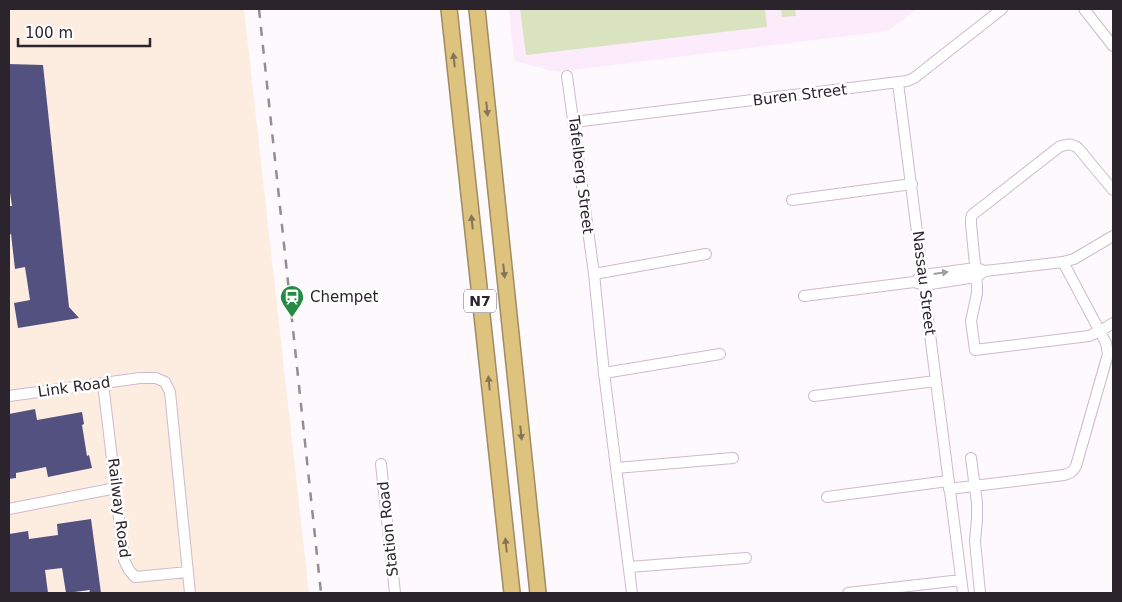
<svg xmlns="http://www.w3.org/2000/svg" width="1122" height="602" font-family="'DejaVu Sans',sans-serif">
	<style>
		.built { fill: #fcebfb }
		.industrial { fill: #fdede1 }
		.green { fill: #d9e3c0 }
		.building { fill: #535180 }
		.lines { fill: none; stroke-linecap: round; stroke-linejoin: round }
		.minor-casing { stroke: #cebacd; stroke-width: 12 }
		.highway-casing { stroke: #a08b62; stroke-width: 18 }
		.minor { stroke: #fff; stroke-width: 10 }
		.highway { stroke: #dec37f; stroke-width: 15 }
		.rail { stroke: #948e94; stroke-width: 2.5; stroke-dasharray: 9 9; stroke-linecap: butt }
		.oneway { fill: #857456 }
		.oneway2 { fill: #a09ca0 }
		.labels { text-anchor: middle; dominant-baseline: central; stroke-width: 5; stroke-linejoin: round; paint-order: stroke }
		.shield { fill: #fff; stroke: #6b666b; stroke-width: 1 }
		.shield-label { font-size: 14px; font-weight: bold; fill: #2c242c }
		.street-label { font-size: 15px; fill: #2c242c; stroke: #fff }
		.poi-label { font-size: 15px; fill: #2c242c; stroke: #fff; text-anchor: start }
	</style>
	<rect width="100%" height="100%" fill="#fdf9fd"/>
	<path class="built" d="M509 9H917L888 31 557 72 514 61Z"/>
	<path class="industrial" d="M9 9H244L309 593H9Z"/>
	<path class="green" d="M520 9H765L767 27 526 55Z
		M781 9H795L796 16 782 17Z"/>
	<path class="building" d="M9 64 43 65 69 307 79 318 18 328 14 303 30 300 25 267 15 269 11 234 9 235V206H12L9 186Z
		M35 409 37 420 82 412 84 424 82 425 87 456 89 455 92 468 48 477 46 467 16 473V478L9 479V414Z
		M91 519 101 593H89L90 590 66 593 62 568 45 570 48 593H9V534L28 531 29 539 58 535 57 524Z"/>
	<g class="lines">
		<g class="minor-casing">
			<path id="minor" d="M1084 9 1113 46
				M567 76 594 274 604 373 632 593
				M898 83 963 593
				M574 122 907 81 914 78 1002 9
				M1113 190 1078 148C1071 143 1067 144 1059 147L972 215 971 219V224L977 285V293L971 321 975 350 1089 336 1100 331 1113 323
				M792 200 912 184
				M594 274 706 254
				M918 279 923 275 976 268 982 270
				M804 296 914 282 924 285 976 277 985 271 1063 262 1074 259 1113 236
				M604 373 720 354
				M103 383 124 560 129 570 135 577 188 572
				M9 396 140 378H156L165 382 170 392 190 593
				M814 396 936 381
				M971 458 977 503V519L975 541 980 593
				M381 464 395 593
				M616 468 733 458
				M949 489 1064 475C1070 473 1073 472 1076 466L1108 354 1106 343 1063 262
				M827 497 948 481
				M9 509 116 488
				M629 567 746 558
				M848 593 961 580"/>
		</g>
		<g class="highway-casing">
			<path id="highway" d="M449 9 512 593
				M477 9 538 593"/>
		</g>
		<use href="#minor" class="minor"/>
		<use href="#highway" class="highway"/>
		<path class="rail" d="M259 9 321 593"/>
	</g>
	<defs><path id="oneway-solid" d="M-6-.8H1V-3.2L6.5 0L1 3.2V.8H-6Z" transform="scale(1.25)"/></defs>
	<g class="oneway">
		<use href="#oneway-solid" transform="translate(454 60) rotate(-96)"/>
		<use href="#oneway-solid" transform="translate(487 109) rotate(84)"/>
		<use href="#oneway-solid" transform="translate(472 222) rotate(-96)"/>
		<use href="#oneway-solid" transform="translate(504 271) rotate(84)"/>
		<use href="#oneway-solid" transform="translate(489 383) rotate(-96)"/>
		<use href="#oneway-solid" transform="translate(521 433) rotate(84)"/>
		<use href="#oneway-solid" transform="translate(506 545) rotate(-96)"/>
	</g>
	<use class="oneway2" href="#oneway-solid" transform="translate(941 273) rotate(-8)"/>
	<defs>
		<g id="station-pin" transform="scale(1.25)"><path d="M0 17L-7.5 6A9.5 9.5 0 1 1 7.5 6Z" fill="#238c42" stroke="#fff"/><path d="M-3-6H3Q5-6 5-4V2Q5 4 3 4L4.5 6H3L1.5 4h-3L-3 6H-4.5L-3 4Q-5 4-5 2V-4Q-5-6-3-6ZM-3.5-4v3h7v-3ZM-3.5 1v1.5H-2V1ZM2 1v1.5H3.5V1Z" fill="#fff"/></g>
	</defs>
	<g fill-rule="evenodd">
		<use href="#station-pin" x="292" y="297"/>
	</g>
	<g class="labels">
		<rect class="shield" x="464" y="289.5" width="32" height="23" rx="4"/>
		<g class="shield-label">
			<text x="480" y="301">N7</text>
		</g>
		<g class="street-label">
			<text transform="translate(800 95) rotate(-7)">Buren Street</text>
			<text transform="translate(581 175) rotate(83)">Tafelberg Street</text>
			<text transform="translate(924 283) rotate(83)">Nassau Street</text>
			<text transform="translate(74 387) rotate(-8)">Link Road</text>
			<text transform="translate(119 508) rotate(83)">Railway Road</text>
			<text transform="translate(388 529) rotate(-96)">Station Road</text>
		</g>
		<g class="poi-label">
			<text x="310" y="297">Chempet</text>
		</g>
	</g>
	<rect width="1122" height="602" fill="none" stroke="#2c242c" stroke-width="20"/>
	<path d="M18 38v8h132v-8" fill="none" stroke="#2c242c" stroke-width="2.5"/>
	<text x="25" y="38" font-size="15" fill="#2c242c" stroke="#ffffff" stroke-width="4" paint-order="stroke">100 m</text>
</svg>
